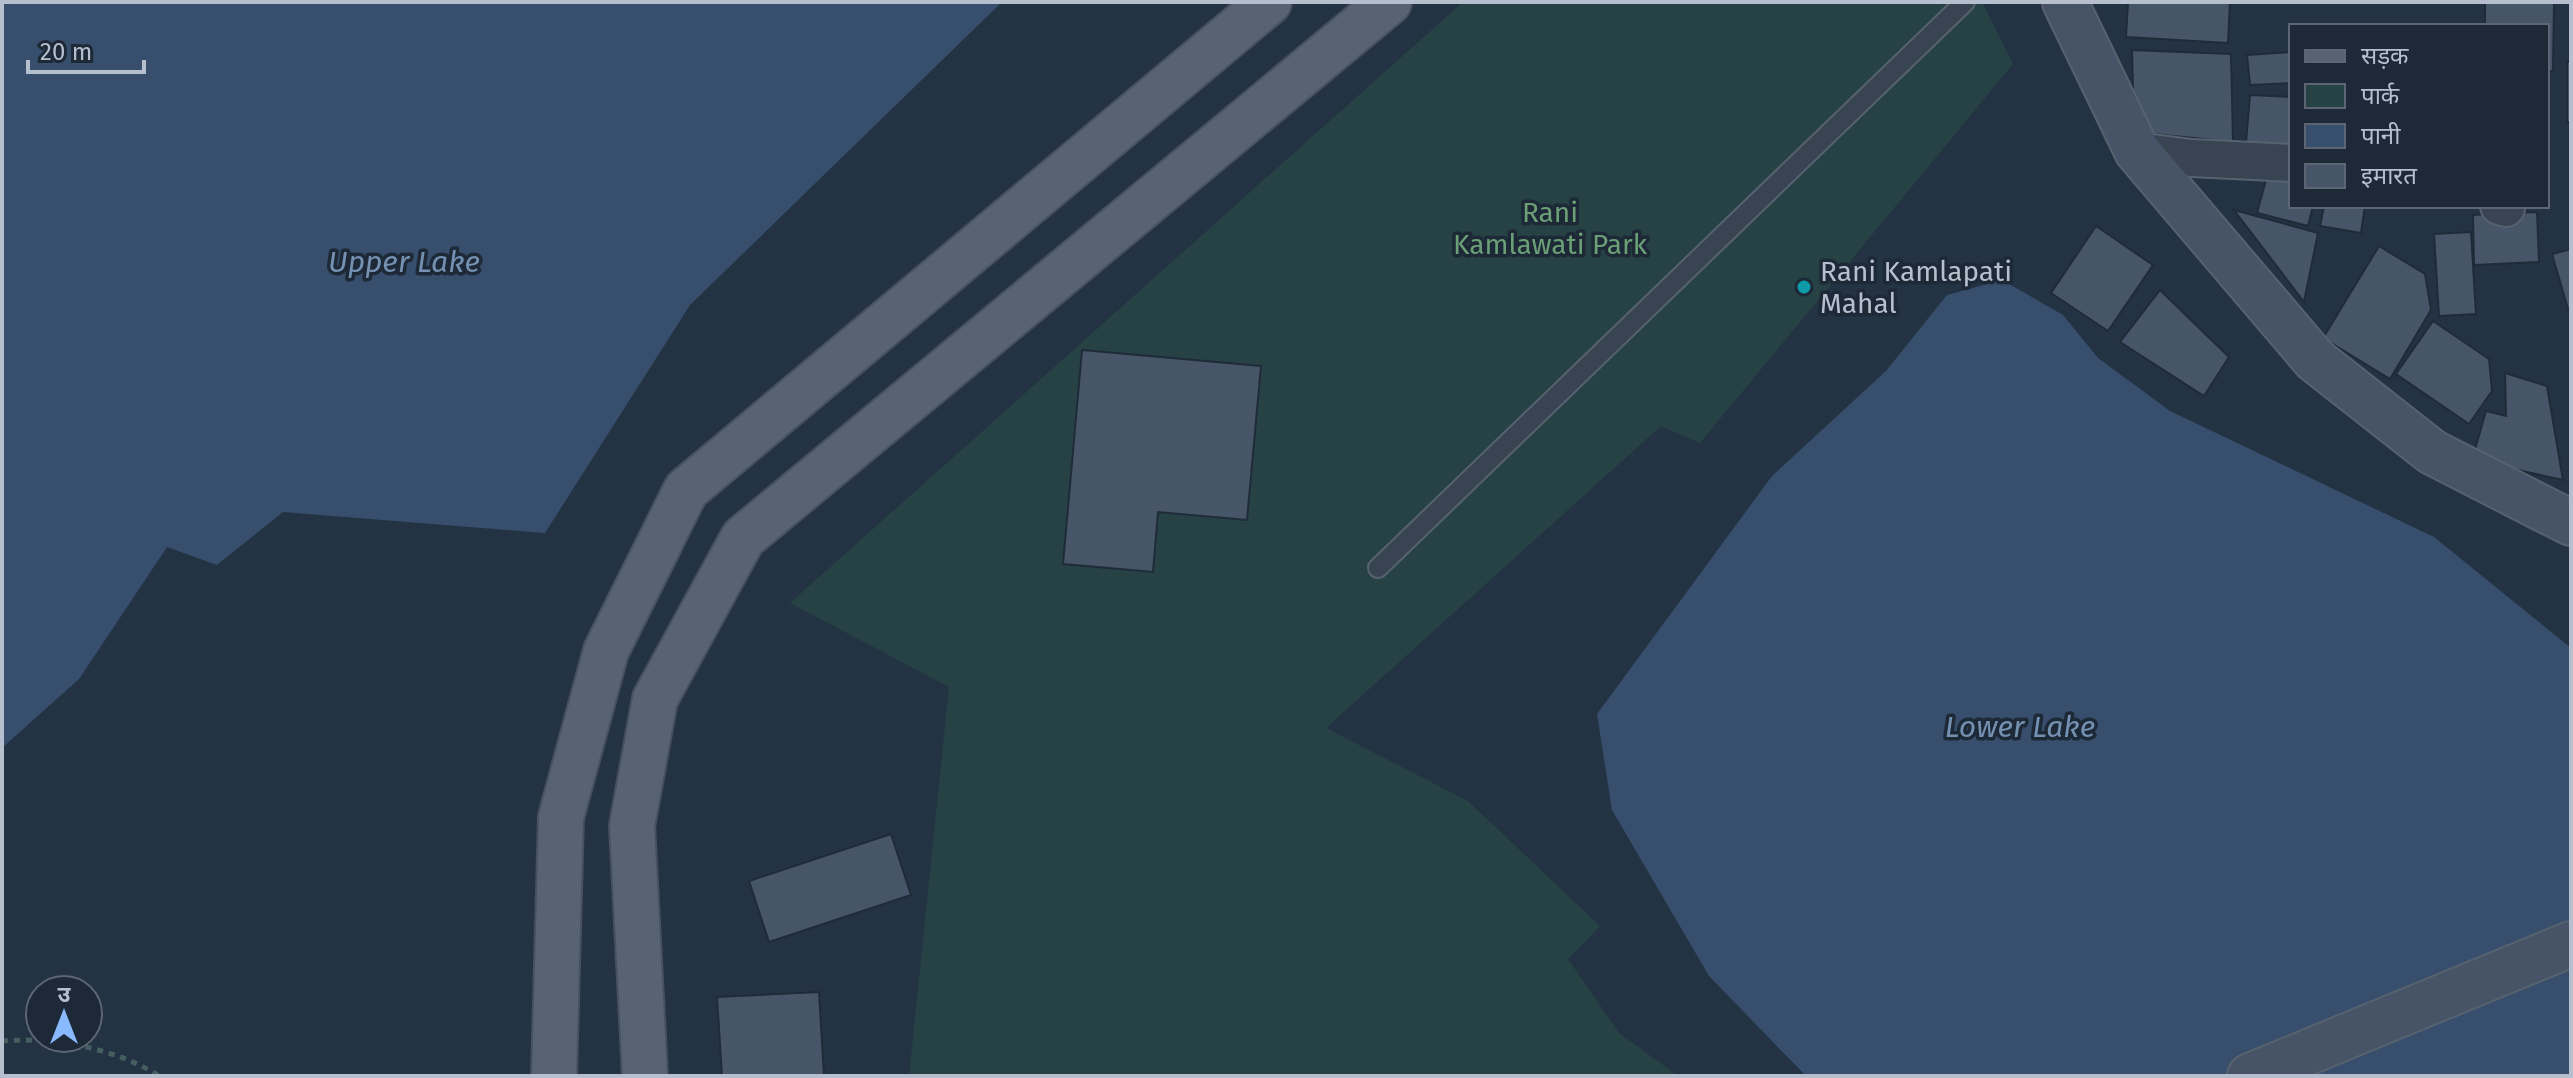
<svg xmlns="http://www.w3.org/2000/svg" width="2573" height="1078" font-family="'Fira Sans','Noto Sans Devanagari',sans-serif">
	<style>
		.green { fill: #264244 }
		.water { fill: #374f6c }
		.building { fill: #465568; stroke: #202b3a; stroke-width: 2 }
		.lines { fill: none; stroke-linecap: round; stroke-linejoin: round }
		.service-casing { stroke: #576270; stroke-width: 22 }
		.minor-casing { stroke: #576270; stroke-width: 40 }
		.secondary-casing { stroke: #576270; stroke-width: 48 }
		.primary-casing { stroke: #46505f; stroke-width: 48 }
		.path { stroke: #455f61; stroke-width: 5; stroke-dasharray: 6 6; stroke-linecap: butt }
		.service { stroke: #394453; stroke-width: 18 }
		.minor { stroke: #394453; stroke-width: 36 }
		.secondary { stroke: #475366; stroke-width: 44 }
		.primary { stroke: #576373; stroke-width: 44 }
		.culture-dot { fill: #0f9aa8; stroke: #1e2938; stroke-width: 3 }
		.labels { text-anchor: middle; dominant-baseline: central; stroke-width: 7; stroke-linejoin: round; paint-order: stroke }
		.park-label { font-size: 28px; fill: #6b9f76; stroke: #1e2938 }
		.poi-label { font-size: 28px; fill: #b6bfcd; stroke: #1e2938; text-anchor: start }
		.water-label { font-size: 30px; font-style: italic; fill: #7491b2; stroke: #1e2938 }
	</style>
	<rect width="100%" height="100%" fill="#243343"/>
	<path class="green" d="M1463 2H1982L2013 64 1700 443 1661 426 1326 728 1468 801 1600 926 1568 959 1619 1033 1678 1076H909L949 687 790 603Z"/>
	<path class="water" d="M2 2H1002L690 305 545 533 283 512 217 565 167 547 79 679 2 748Z
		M2002 280 2063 315 2098 358 2170 411 2434 537 2571 648V1076H1806L1709 976 1612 810 1597 714 1772 476 1886 371 1947 295Z"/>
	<path class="building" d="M2128 2H2230L2228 43 2126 37Z
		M2485 2H2554L2553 71H2547V26H2485Z
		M2132 50 2231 54 2233 142 2134 132Z
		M2291 52V83L2250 85 2247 55Z
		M2567 62H2571V122H2567Z
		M2250 95 2291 97V150L2246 143Z
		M2269 169 2291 173V206H2313L2308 226 2257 213Z
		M2324 206H2365L2361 233 2320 226Z
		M2234 210 2318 233 2304 302Z
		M2537 212 2539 262 2474 265 2473 215Z
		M2096 226 2153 265 2108 331 2051 293Z
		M2471 232 2476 314 2439 316 2434 234Z
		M2379 246 2425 274 2431 310 2390 379 2323 338Z
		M2571 249V308L2568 309 2552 254Z
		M2160 290 2229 357 2204 396 2120 342Z
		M2433 321 2489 359 2492 391 2469 424 2396 374Z
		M1082 350 1261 366 1247 520 1158 512 1153 572 1063 564Z
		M2505 373 2547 386 2563 480 2472 460 2486 411 2506 416Z
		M891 834 911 895 769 942 749 881Z
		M819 992 824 1076H722L717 997Z"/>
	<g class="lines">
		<g class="service-casing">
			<path id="service" d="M1378 568 1965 2"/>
		</g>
		<g class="minor-casing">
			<path id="minor" d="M2137 151 2192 158 2291 163
				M2499 206 2506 208"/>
		</g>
		<g class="secondary-casing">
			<path id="secondary" d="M2065 2 2137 151 2315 360 2432 452 2571 523
				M2250 1076 2571 944"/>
		</g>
		<g class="primary-casing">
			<path id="primary" d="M554 1076 561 817 606 651 686 490 1269 2
				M645 1076 632 826 655 699 743 538 1389 2"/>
		</g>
		<path class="path" d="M2 1041C53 1037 116 1048 159 1076"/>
		<use href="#service" class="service"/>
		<use href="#minor" class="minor"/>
		<use href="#secondary" class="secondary"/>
		<use href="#primary" class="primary"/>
	</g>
	<circle class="culture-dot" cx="1804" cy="287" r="8"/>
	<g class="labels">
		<g class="park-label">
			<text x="1550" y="212">Rani<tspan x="1550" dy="32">Kamlawati Park</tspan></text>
		</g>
		<g class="poi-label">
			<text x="1820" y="271">Rani Kamlapati<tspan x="1820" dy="32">Mahal</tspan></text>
		</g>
		<g class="water-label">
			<text x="404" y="262">Upper Lake</text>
			<text x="2020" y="727">Lower Lake</text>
		</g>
	</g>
	<rect width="2573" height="1078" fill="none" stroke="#b6bfcd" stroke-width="8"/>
	<rect x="2289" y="24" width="260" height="184" fill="#1e2938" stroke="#5b6574" stroke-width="2"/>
	<rect x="2305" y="50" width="40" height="12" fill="#576373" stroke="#5b6574" stroke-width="2"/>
	<text x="2361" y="64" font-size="24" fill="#b6bfcd">सड़क</text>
	<rect x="2305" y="84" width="40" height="24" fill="#264244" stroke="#5b6574" stroke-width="2"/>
	<text x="2361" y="104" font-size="24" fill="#b6bfcd">पार्क</text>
	<rect x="2305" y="124" width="40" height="24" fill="#374f6c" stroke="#5b6574" stroke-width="2"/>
	<text x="2361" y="144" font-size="24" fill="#b6bfcd">पानी</text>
	<rect x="2305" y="164" width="40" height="24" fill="#465568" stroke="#5b6574" stroke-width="2"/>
	<text x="2361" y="184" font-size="24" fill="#b6bfcd">इमारत</text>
	<g transform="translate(64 1014)"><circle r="38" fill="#1e2938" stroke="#5b6574" stroke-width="2"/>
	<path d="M0-6L14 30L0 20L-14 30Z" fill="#89baff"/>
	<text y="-12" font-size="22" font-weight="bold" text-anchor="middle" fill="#b6bfcd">उ</text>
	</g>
	<path d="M28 60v12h116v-12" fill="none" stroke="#b6bfcd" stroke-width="4"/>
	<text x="40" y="60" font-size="24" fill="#b6bfcd" stroke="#1e2938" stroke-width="6" paint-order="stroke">20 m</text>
</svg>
